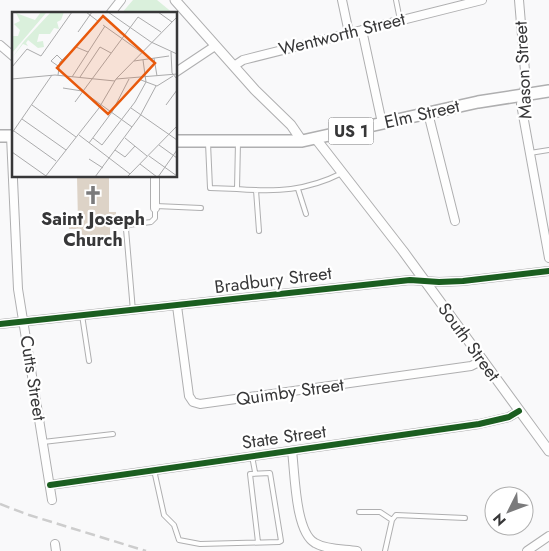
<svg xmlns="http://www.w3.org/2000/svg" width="549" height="551" font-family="Jost,sans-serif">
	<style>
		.green { fill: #daf0dc }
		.building { fill: #ddd3c7 }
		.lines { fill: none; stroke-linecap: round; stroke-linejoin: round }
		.service-casing { stroke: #afafb0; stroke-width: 6 }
		.minor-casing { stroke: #afafb0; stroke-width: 10 }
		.tertiary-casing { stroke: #afafb0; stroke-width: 11 }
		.primary-casing { stroke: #afafb0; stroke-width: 14 }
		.service { stroke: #fefefe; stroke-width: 4 }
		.minor { stroke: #fefefe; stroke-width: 8 }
		.tertiary { stroke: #fefefe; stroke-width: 9 }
		.primary { stroke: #fefefe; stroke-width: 11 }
		.rail { stroke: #cdcdcd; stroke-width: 2.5; stroke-dasharray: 10 5; stroke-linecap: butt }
		.cycleway-casing { stroke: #fff; stroke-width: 9 }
		.cycleway { stroke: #1b5e20; stroke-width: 6 }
		.labels { text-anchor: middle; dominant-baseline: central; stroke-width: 4.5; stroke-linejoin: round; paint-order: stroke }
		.shield { fill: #fff; stroke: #737374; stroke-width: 1 }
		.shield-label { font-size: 16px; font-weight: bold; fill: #373738 }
		.street-label { font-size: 18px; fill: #373738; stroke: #fff }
		.poi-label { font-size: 18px; font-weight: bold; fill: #373738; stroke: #fff }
		.inset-road { fill: none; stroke: #ababac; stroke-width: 1 }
		.view { fill: #e8590c; fill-opacity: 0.15; stroke: #e8590c; stroke-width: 2.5 }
		.inset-edge { fill: none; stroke: #373738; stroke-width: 2.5 }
	</style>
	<rect width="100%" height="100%" fill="#f9f9fa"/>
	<path class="green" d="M133 0H157L174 14H121Z"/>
	<path class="building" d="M77 177H109V212H116V219H110V236H102L103 242H86V236H78V229H69V222H78Z"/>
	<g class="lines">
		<g class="service-casing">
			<path id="service" d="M396 0 400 20
				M238 142 237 189C277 192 306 191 342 173
				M208 143 210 188 237 189
				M530 153 549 150
				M298 189 306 214
				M256 190 259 231
				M156 206 201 208
				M133 311 126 229 128 225 151 222 155 218V209
				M82 315 89 361
				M43 442 113 434
				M252 456 255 472
				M154 470 164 515 174 525 179 540 200 544 279 542 281 541 270 473 250 474 258 542
				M359 512H380L392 520
				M385 551 392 520 396 515 465 518"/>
		</g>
		<g class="minor-casing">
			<path id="minor" d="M342 0 349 33
				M519 0 526 83 521 104 549 258
				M110 14 121 0
				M362 30 382 123
				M0 45 14 57
				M234 66 243 60 482 0
				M176 72 215 46
				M428 113 455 221
				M11 136 18 289 52 500
				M155 208V176
				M177 306 189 396 193 402 200 404 471 366 483 360
				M0 324 410 280 439 282 463 281 549 271
				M292 451C295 473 295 532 315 543 327 550 344 549 357 551
				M50 485 479 424 509 417 519 411
				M55 544 56 551
				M527 551 549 536"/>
		</g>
		<g class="tertiary-casing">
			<path id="tertiary" d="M175 0 255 90 291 125 302 141
				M316 139 403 251 549 451"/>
		</g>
		<g class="primary-casing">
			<path id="primary" d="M0 136H14
				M176 141H302L478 102 549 91"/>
		</g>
		<use href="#service" class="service"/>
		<use href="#minor" class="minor"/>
		<use href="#tertiary" class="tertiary"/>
		<use href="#primary" class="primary"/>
		<path class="rail" d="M0 504 29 515 146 551"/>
		<g class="cycleway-casing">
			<path id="cycleway" d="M0 324 410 280 439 282 463 281 549 271
				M50 485 479 424 509 417 519 411"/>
		</g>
		<use href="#cycleway" class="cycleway"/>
	</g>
	<defs>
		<g id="church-bare" transform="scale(1.5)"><path d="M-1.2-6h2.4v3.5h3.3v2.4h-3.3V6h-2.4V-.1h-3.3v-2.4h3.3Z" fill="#7b7b7c" stroke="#fff" stroke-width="2.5" paint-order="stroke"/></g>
	</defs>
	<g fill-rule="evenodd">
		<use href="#church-bare" x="93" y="195"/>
	</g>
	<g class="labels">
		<rect class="shield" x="328.5" y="117.5" width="45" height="27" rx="4"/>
		<g class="shield-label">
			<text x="351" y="131">US 1</text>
		</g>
		<g class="street-label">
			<text transform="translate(342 34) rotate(-14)">Wentworth Street</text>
			<text transform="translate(523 70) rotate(-93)">Mason Street</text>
			<text transform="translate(422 114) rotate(-13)">Elm Street</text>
			<text transform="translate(273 280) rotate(-7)">Bradbury Street</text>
			<text transform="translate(469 342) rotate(54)">South Street</text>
			<text transform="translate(33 378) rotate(81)">Cutts Street</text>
			<text transform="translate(290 392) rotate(-8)">Quimby Street</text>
			<text transform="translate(284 437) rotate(-8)">State Street</text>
		</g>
		<g class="poi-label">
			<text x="93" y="219">Saint Joseph<tspan x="93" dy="21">Church</tspan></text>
		</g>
	</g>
	<g transform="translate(12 12)">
		<rect width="165" height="165" fill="#f9f9fa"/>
		<path d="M29 0 34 1 0 41V24H6L8 18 2 12 8 9 4 1 23 8ZM39 0H52L49 8 45 10 47 17 42 16 38 22H27L25 30 31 29 32 35 26 36 16 28 14 31 16 34 11 32 0 46 12 29Z" fill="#daf0dc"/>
		<path class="inset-road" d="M74 0 87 10M96 0 139 30M146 0 160 10M91 13 129 40M66 20 80 0M139 30 165 42M159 40 160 61 165 67M142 46 145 64M122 49 157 44M46 54 39 49 45 43 50 48M0 55 15 37 29 44 60 0M46 63 48 50 64 35 76 40M60 65 93 14M68 65 88 35 99 41M0 67 43 63 103 69M104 67 165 62M129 68 145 74 161 64M51 76 70 79 120 115M63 90 126 5 149 20M20 93 64 125M154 93 165 78M119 96 165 128M10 107 54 138M2 119 44 149M0 121 40 63M67 123 118 162M81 126 90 133 123 90 134 70 131 48M113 126 135 144M77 131 100 100 117 67M147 133 165 146M103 138 113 145 123 134M0 140 34 164M137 144 165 164M77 147 91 156M128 152 145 165M33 165 87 96 104 67 165 5M83 165 128 104 144 74M115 165 165 114M146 165 165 138"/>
		<path class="view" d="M91 4 143 51 96 102 45 56Z"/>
		<rect width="165" height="165" class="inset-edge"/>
	</g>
	<g transform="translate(509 511) rotate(228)"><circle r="24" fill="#ffffff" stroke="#afafaf"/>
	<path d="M0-4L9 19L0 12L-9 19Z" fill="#7b7b7c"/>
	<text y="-8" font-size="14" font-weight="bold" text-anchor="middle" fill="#373738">N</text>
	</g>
</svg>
